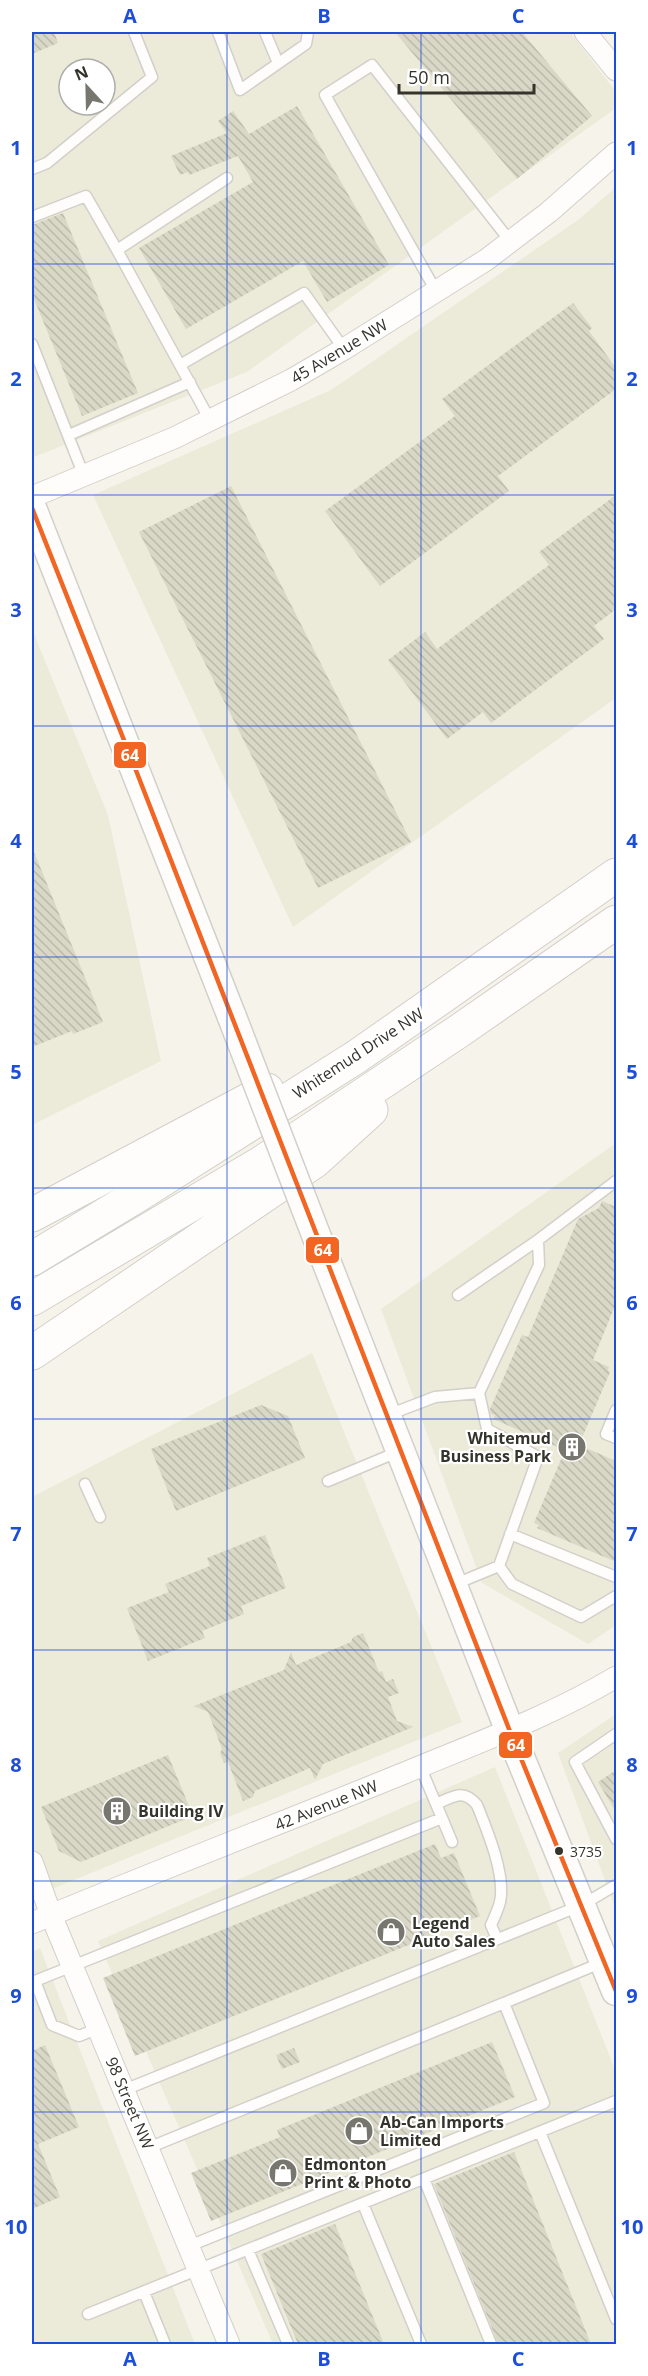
<svg xmlns="http://www.w3.org/2000/svg" width="648" height="2376" font-family="'Open Sans',sans-serif">
	<style>
		.built { fill: #ecead9; fill-rule: evenodd }
		.building { fill: url(#building-back-hatch) }
		.lines { fill: none; stroke-linecap: round; stroke-linejoin: round }
		.lane-casing { stroke: #d1d0c9; stroke-width: 13 }
		.street-casing { stroke: #d1d0c9; stroke-width: 23 }
		.secondary-casing { stroke: #d1d0c9; stroke-width: 31 }
		.highway-casing { stroke: #d1d0c9; stroke-width: 35 }
		.lane { stroke: #fefdfc; stroke-width: 10 }
		.street { stroke: #fefdfc; stroke-width: 21 }
		.secondary { stroke: #fefdfc; stroke-width: 28 }
		.highway { stroke: #fefdfc; stroke-width: 33 }
		.secondary-bridge-casing { stroke: #d1d0c9; stroke-width: 31; stroke-linecap: butt }
		.secondary-bridge { stroke: #fefdfc; stroke-width: 28 }
		.bus-1-casing { stroke: #fff; stroke-width: 9 }
		.bus-1 { stroke: #f26522; stroke-width: 4.5 }
		.grid { fill: none; stroke: #1d4ed8; stroke-width: 1.5; stroke-opacity: 0.55 }
		.bus-dot { fill: #34342d; stroke: #fff; stroke-width: 2 }
		.labels { text-anchor: middle; dominant-baseline: central; stroke-width: 4.5; stroke-linejoin: round; paint-order: stroke }
		.bus-label { font-size: 14px; fill: #34342d; stroke: #fff; text-anchor: start }
		.street-label { font-size: 16px; fill: #34342d; stroke: #fff }
		.poi-label { font-size: 16px; font-weight: bold; fill: #34342d; stroke: #fff; text-anchor: start }
		.line-badge { stroke: #fff; stroke-width: 2 }
		.badge-label { font-size: 16px; text-anchor: middle; font-weight: bold; fill: #fff }
		.neatline { fill: none; stroke: #1d4ed8; stroke-width: 2 }
		.grid-label { font-size: 20px; text-anchor: middle; font-weight: bold; fill: #1d4ed8 }
	</style>
	<defs>
		<pattern id="building-back-hatch" width="6" height="6" patternUnits="userSpaceOnUse" patternTransform="scale(1.5)"><rect width="6" height="6" fill="#d9d7c5"/><path d="M-1 5l2 2M0 0l6 6M5-1l2 2" fill="none" stroke="#bbb9aa"/></pattern>
	</defs>
	<rect width="100%" height="100%" fill="#f6f4ea"/>
	<path class="built" d="M32 32H570L616 92V108L247 372 34 457 32 450ZM69 69H105V105H69Z
		M616 187V698L293 927 93 495 331 390 578 220Z
		M32 629 108 815 161 1061 32 1125Z
		M616 1143V1625L588 1644 482 1583 381 1309Z
		M312 1353 462 1722 32 1897V1497Z
		M616 1714V1910L558 1753Z
		M495 1767 616 2072V2344H273L98 1941Z
		M40 1948 195 2344H32V1952Z"/>
	<path class="building" d="M32 32H54L58 43 32 54Z
		M395 32H522L592 116 517 179Z
		M297 106 389 265 327 302 303 261 186 329 139 248 253 182 238 156 189 175 188 172 180 175 171 156 227 133 218 121 233 111 249 134Z
		M63 213 138 393 82 416 32 294V225Z
		M573 303 592 328 589 331 616 368V389L498 476 509 491 380 586 325 511 455 416 442 399Z
		M231 486 411 842 318 888 139 532Z
		M616 495V609L594 626 604 639 491 723 483 712 447 739 388 660 425 632 437 649 549 565 539 552Z
		M32 847 103 1022 73 1034 72 1031 32 1047Z
		M602 1201 616 1207V1303L593 1360 609 1367 608 1370 610 1372 579 1445 616 1461V1562L537 1528 539 1525 534 1523 565 1450 493 1419 495 1415 491 1414 490 1409 522 1335 528 1337 578 1219 599 1208Z
		M261 1405 288 1416 305 1458 176 1511 151 1449Z
		M265 1535 286 1588 241 1606 244 1614 202 1631 205 1638 148 1661 127 1608 169 1592 165 1584 210 1566 207 1558Z
		M363 1633 379 1672 382 1671 386 1682 393 1679 399 1693 388 1697 397 1721 413 1727 323 1764 315 1780 310 1768 255 1791 253 1797 243 1801 228 1762 224 1763 220 1753 222 1749 208 1712 194 1706 284 1670 291 1652 296 1665 351 1642 353 1637Z
		M168 1755 193 1816 81 1862 59 1851 41 1807Z
		M616 1770V1812L598 1782Z
		M435 1844 441 1858 454 1853 480 1916 135 2056 103 1978Z
		M492 2042 515 2097 211 2221 191 2173 280 2137 277 2130Z
		M45 2045 79 2127 38 2144 60 2197 32 2209V2051Z
		M294 2048 300 2062 282 2069 276 2055Z
		M514 2152 591 2344 498 2343 434 2184Z
		M335 2224 384 2344H298L261 2254Z"/>
	<g class="lines">
		<g class="lane-casing">
			<path id="lane" d="M218 32 240 90 306 44 308 32
				M265 32 278 63
				M32 169 47 163 152 77 134 32
				M32 217 86 196 117 250
				M436 291 325 95 372 65 510 241
				M32 344 84 476
				M180 365 304 293 344 349
				M210 420 117 250 227 178
				M69 435 190 382
				M458 1295 538 1240 616 1181
				M479 1393 539 1265 538 1240
				M616 1410 606 1434 616 1438
				M388 1415 435 1397 479 1393 487 1429 538 1457 499 1566 453 1585
				M328 1481 400 1451
				M85 1484 100 1517
				M510 1534 616 1577
				M499 1566 512 1584 581 1617 616 1596
				M616 1734 575 1762 616 1839
				M436 1804C453 1797 463 1788 477 1805 487 1830 506 1875 500 1902 498 1910 494 1918 491 1925L497 1939
				M442 1818 452 1842
				M504 2003 603 1962
				M99 2028 79 2036 52 2025 35 1981 442 1818 420 1766
				M124 2090 582 1905 616 1885
				M540 2132 616 2319
				M148 2148 504 2003 544 2103 189 2246
				M424 2179 491 2344
				M363 2204 421 2344
				M248 2250 288 2344
				M144 2292 165 2344
				M88 2314 616 2101"/>
		</g>
		<g class="street-casing">
			<path id="street" d="M585 32 616 70
				M32 497 174 438 291 380 344 349 486 260 549 212 616 153
				M32 1862 51 1915 229 2344
				M32 1923C154 1872 279 1824 402 1774 474 1744 549 1717 616 1677"/>
		</g>
		<g class="secondary-casing">
			<path id="secondary" d="M32 508 232 1017
				M323 1253 518 1752 616 1991"/>
		</g>
		<g class="highway-casing">
			<path id="highway" d="M32 1215 267 1090
				M32 1259 138 1195 356 1057 616 875
				M32 1299 261 1163 459 1031 616 922
				M32 1353 315 1161 371 1110"/>
		</g>
		<use href="#lane" class="lane"/>
		<use href="#street" class="street"/>
		<use href="#secondary" class="secondary"/>
		<use href="#highway" class="highway"/>
		<g class="secondary-bridge-casing">
			<path id="secondary-bridge" d="M232 1017 323 1253"/>
		</g>
		<use href="#secondary-bridge" class="secondary-bridge"/>
		<g class="bus-1-casing">
			<path id="bus-1" d="M32 508 137 773 509 1729 616 1991"/>
		</g>
		<use href="#bus-1" class="bus-1"/>
	</g>
	<path class="grid" d="M227 32V2344M421 32V2344M32 264H616M32 495H616M32 726H616M32 957H616M32 1188H616M32 1419H616M32 1650H616M32 1881H616M32 2112H616"/>
	<defs>
		<g id="building-disc" transform="scale(1.5)"><circle r="9.5" fill="#78776f" stroke="#fff"/><path d="M-4-6H4V6H1V3H-1V6H-4ZM-2.5-4.3h1.7v1.8h-1.7ZM.8-4.3h1.7v1.8H.8ZM-2.5-1h1.7V.8h-1.7ZM.8-1h1.7V.8H.8Z" fill="#fff"/></g>
		<g id="shop-disc" transform="scale(1.5)"><circle r="9.5" fill="#78776f" stroke="#fff"/><path d="M-5-2.5h2.3a2.7 3.5 0 0 1 5.4 0H5L5.5 6h-11ZM-1.5-2.5h3a1.5 2.3 0 0 0-3 0Z" fill="#fff"/></g>
	</defs>
	<g fill-rule="evenodd">
		<use href="#building-disc" x="572" y="1447"/>
		<use href="#building-disc" x="117" y="1811"/>
		<use href="#shop-disc" x="391" y="1932"/>
		<use href="#shop-disc" x="359" y="2131"/>
		<use href="#shop-disc" x="283" y="2173"/>
	</g>
	<circle class="bus-dot" cx="559" cy="1851" r="5"/>
	<g class="labels">
		<g class="bus-label">
			<text x="570" y="1851">3735</text>
		</g>
		<g class="street-label">
			<text transform="translate(339 351) rotate(-31)">45 Avenue NW</text>
			<text transform="translate(358 1053) rotate(-33)">Whitemud Drive NW</text>
			<text transform="translate(326 1805) rotate(-22)">42 Avenue NW</text>
			<text transform="translate(130 2103) rotate(67)">98 Street NW</text>
		</g>
		<g class="poi-label">
			<text x="551" y="1438" text-anchor="end">Whitemud<tspan x="551" dy="18">Business Park</tspan></text>
			<text x="138" y="1811">Building IV</text>
			<text x="412" y="1923">Legend<tspan x="412" dy="18">Auto Sales</tspan></text>
			<text x="380" y="2122">Ab-Can Imports<tspan x="380" dy="18">Limited</tspan></text>
			<text x="304" y="2164">Edmonton<tspan x="304" dy="18">Print &amp; Photo</tspan></text>
		</g>
	</g>
	<g class="line-badge">
		<rect x="113" y="741" width="34" height="28" rx="6" fill="#f26522"/>
		<rect x="305" y="1236" width="35" height="28" rx="6" fill="#f26522"/>
		<rect x="498" y="1731" width="35" height="28" rx="6" fill="#f26522"/>
	</g>
	<g class="badge-label">
		<text x="130" y="761">64</text>
		<text x="323" y="1256">64</text>
		<text x="516" y="1751">64</text>
	</g>
	<rect width="648" height="2376" fill="none" stroke="#ffffff" stroke-width="66"/>
	<g transform="translate(87 87) rotate(338)"><circle r="28" fill="#ffffff" stroke="#aeaeab" stroke-width="1.5"/>
	<path d="M0-4.5L10 22L0 15L-10 22Z" fill="#78776f"/>
	<text y="-9" font-size="16" font-weight="bold" text-anchor="middle" fill="#34342d">N</text>
	</g>
	<path d="M399 84v9h135v-9" fill="none" stroke="#34342d" stroke-width="3"/>
	<text x="408" y="84" font-size="18" fill="#34342d" stroke="#ffffff" stroke-width="4.5" paint-order="stroke">50 m</text>
	<rect x="33" y="33" width="582" height="2310" class="neatline"/>
	<g class="grid-label">
		<text x="130" y="23">A</text>
		<text x="324" y="23">B</text>
		<text x="518" y="23">C</text>
		<text x="16" y="155">1</text>
		<text x="632" y="155">1</text>
		<text x="16" y="386">2</text>
		<text x="632" y="386">2</text>
		<text x="16" y="617">3</text>
		<text x="632" y="617">3</text>
		<text x="16" y="848">4</text>
		<text x="632" y="848">4</text>
		<text x="16" y="1079">5</text>
		<text x="632" y="1079">5</text>
		<text x="16" y="1310">6</text>
		<text x="632" y="1310">6</text>
		<text x="16" y="1541">7</text>
		<text x="632" y="1541">7</text>
		<text x="16" y="1772">8</text>
		<text x="632" y="1772">8</text>
		<text x="16" y="2003">9</text>
		<text x="632" y="2003">9</text>
		<text x="16" y="2234">10</text>
		<text x="632" y="2234">10</text>
		<text x="130" y="2366">A</text>
		<text x="324" y="2366">B</text>
		<text x="518" y="2366">C</text>
	</g>
</svg>
